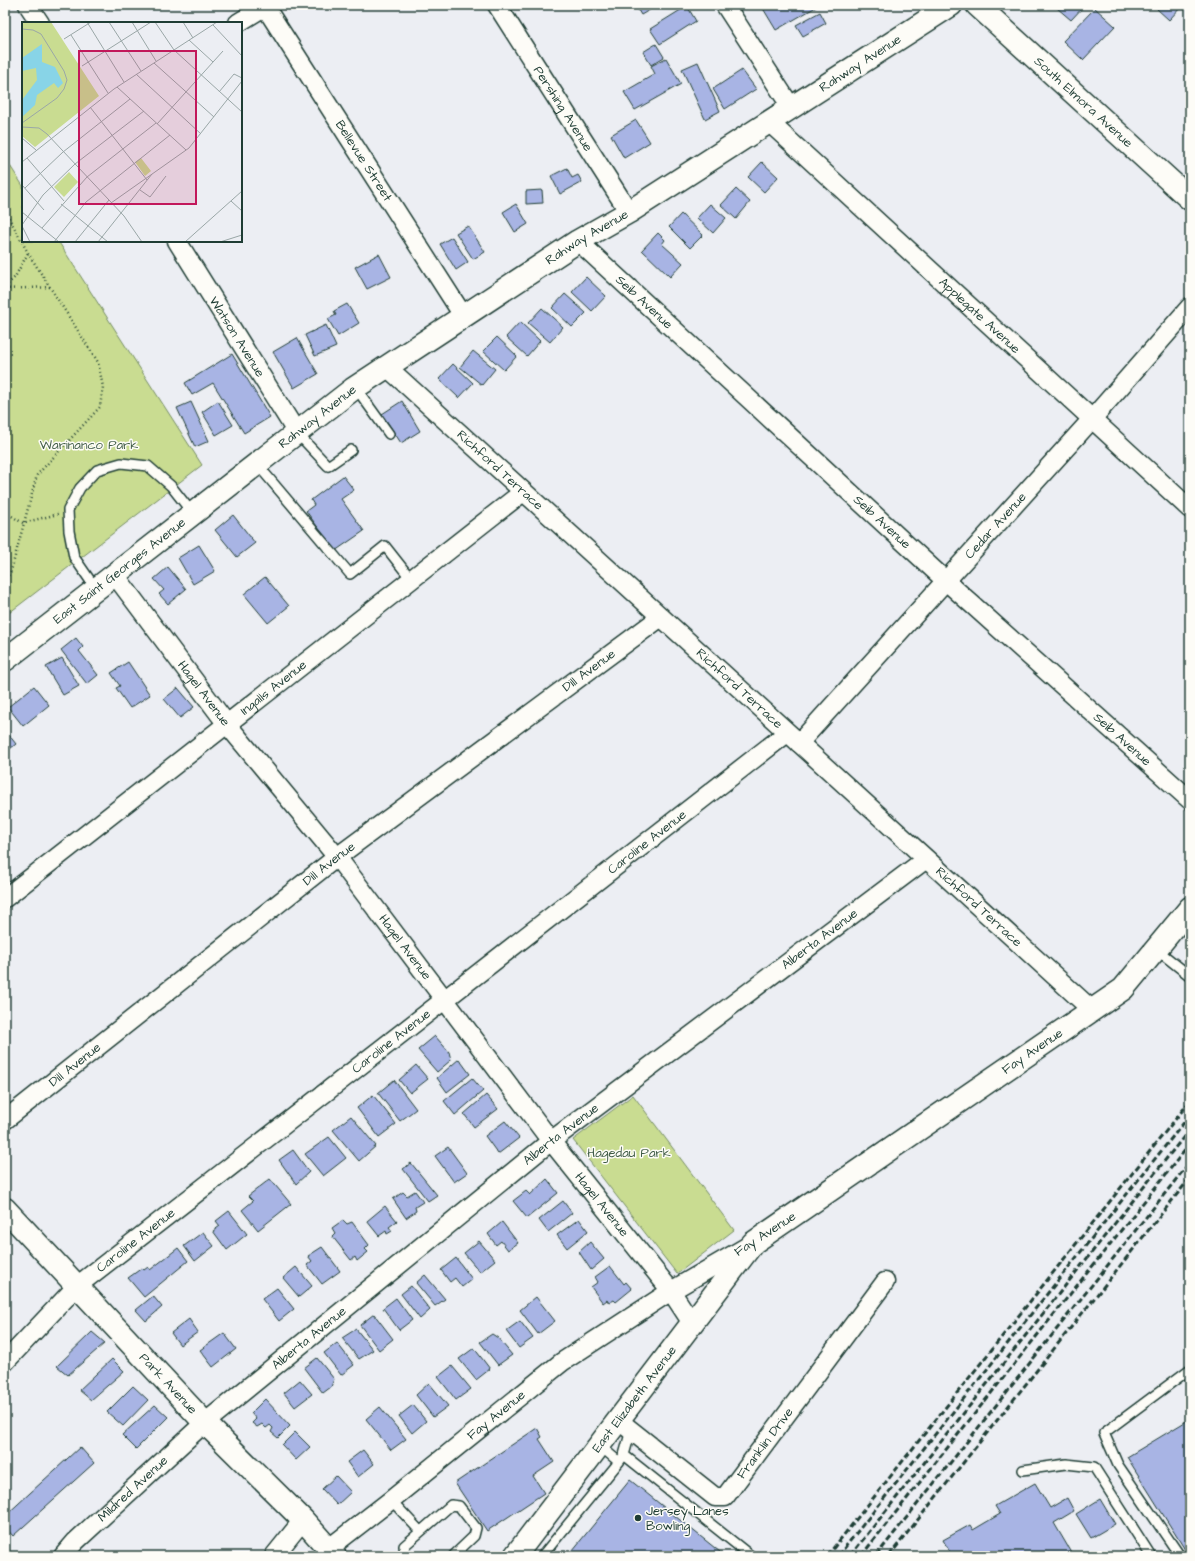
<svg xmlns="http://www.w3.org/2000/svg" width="1195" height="1561" font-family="'Architects Daughter',sans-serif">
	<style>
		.green { fill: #c9dc91; stroke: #748c62 }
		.building { fill: #a8b4e4; stroke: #1f3d34 }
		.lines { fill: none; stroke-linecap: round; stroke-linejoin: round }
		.lane-casing { stroke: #1f3d34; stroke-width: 12 }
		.street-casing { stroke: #1f3d34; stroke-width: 21 }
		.secondary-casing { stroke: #1f3d34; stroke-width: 25 }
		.path { stroke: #1f3d34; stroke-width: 2.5; stroke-dasharray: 1 3; stroke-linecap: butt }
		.lane { stroke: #fdfcf7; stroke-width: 9 }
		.street { stroke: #fdfcf7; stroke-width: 18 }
		.secondary { stroke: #fdfcf7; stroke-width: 22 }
		.rail { stroke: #1f3d34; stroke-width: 3; stroke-dasharray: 6 3; stroke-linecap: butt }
		.poi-dot { fill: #1f3d34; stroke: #fdfcf7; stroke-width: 1.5 }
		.labels { text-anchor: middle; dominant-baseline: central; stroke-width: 3; stroke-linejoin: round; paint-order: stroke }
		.street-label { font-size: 13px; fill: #1f3d34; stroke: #fdfcf7 }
		.park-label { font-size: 13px; fill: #415d47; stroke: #fdfcf7 }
		.poi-label { font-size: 13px; fill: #1f3d34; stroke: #fdfcf7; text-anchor: start }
		.inset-road { fill: none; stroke: #9aa7a7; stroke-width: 1 }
		.view { fill: #c2185b; fill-opacity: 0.15; stroke: #c2185b; stroke-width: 2 }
		.inset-edge { fill: none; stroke: #1f3d34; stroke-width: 2 }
	</style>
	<rect width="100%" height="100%" fill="#eceef3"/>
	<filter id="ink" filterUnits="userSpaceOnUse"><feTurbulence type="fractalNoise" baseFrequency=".025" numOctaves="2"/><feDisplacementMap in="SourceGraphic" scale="8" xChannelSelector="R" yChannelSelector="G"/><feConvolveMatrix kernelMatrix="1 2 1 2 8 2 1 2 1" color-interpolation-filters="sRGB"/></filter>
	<g filter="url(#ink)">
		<path class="green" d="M5 158 23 186V241H58L202 465 5 616Z
			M633 1095 734 1230 677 1274 573 1140Z"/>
		<path class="building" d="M635 5H658L641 15Z
			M761 5H815L816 7 776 30Z
			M1059 5H1085L1071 20 1057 8Z
			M1161 5H1183L1169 20 1157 9Z
			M687 6 696 21 660 44 650 29Z
			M1095 8 1115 26 1083 60 1063 41Z
			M820 12 826 23 803 36 796 25Z
			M656 44 664 57 651 65 643 52Z
			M666 58 681 84 635 110 624 92 655 74 651 66Z
			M698 62 720 111 705 119 682 69Z
			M742 70 756 89 725 109 713 89Z
			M636 120 650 142 624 158 611 135Z
			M762 162 778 177 764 192 748 177Z
			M567 168 572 178 578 175 582 182 560 194 551 176Z
			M736 189 750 202 736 219 721 205Z
			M542 190 543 203 526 204V191Z
			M516 204 528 224 515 232 503 212Z
			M710 204 726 218 713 233 697 218Z
			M681 214 703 235 690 248 669 227Z
			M468 226 485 252 473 259 456 233Z
			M658 233 665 240 662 244 683 263 670 277 642 250Z
			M452 237 468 262 456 270 440 244Z
			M379 254 391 277 367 289 355 267Z
			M586 277 606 296 592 311 572 292Z
			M565 294 586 313 572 327 552 308Z
			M347 304 359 323 338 336 328 319 336 315 334 311Z
			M542 308 563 327 550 342 528 323Z
			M520 322 540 341 527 356 506 337Z
			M326 325 336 347 315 356 305 335Z
			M497 337 517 356 504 370 483 351Z
			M297 338 318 374 294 388 273 352Z
			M473 351 495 369 482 385 460 367Z
			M232 354 270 417 244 433 213 383 192 395 185 383Z
			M453 364 473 383 459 398 439 379Z
			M218 401 233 425 216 435 202 412Z
			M402 401 420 431 401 443 382 414Z
			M191 402 209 441 195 447 177 408Z
			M343 476 354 490 341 499 364 531 335 551 306 511 314 505 311 500Z
			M233 515 255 543 237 557 215 530Z
			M199 545 215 571 193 584 178 558Z
			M168 567 186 589 168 604 159 594 164 590 154 579Z
			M265 577 289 606 268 623 244 594Z
			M76 638 83 647 79 651 98 675 87 684 61 650Z
			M62 658 79 686 63 695 46 667Z
			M128 662 150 695 130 708 116 688 120 686 111 673Z
			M34 686 49 705 23 726 8 707Z
			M178 688 194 707 180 718 164 699Z
			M5 730 16 744 5 753Z
			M435 1036 449 1052 451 1060 437 1072 418 1050Z
			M459 1059 470 1074 447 1092 437 1078Z
			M416 1065 428 1079 410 1093 399 1080Z
			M472 1078 483 1091 455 1115 444 1101Z
			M394 1080 416 1109 400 1121 378 1093Z
			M373 1095 396 1124 379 1137 357 1108Z
			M486 1095 498 1109 474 1127 464 1114Z
			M351 1116 376 1146 359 1161 333 1130Z
			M505 1121 519 1138 498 1154 485 1136Z
			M329 1137 346 1158 323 1176 305 1154Z
			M448 1147 467 1173 454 1182 435 1156Z
			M293 1150 309 1172 296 1184 279 1160Z
			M411 1163 437 1195 428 1201 403 1169Z
			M270 1179 291 1204 258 1230 242 1210 253 1201 248 1196Z
			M547 1179 558 1193 527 1218 513 1201 526 1191 530 1195Z
			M415 1191 423 1202 415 1207 416 1211 406 1218 393 1199 403 1192 407 1196Z
			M563 1201 572 1213 548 1232 539 1220Z
			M385 1206 397 1221 389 1227 392 1231 387 1234 386 1231 379 1236 367 1221Z
			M229 1211 247 1234 227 1250 213 1231 220 1226 216 1221Z
			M579 1219 588 1231 567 1248 557 1235Z
			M343 1220 347 1224 352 1222 369 1245 365 1249 368 1252 357 1261 355 1257 351 1260 332 1236 335 1233 332 1228Z
			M502 1222 518 1243 508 1250 501 1241 496 1245 488 1234Z
			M203 1232 214 1246 195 1261 184 1246Z
			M479 1241 495 1260 480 1272 464 1253Z
			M590 1242 604 1259 591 1270 579 1252Z
			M322 1247 340 1271 322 1284 307 1265 312 1261 308 1256Z
			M178 1248 188 1261 144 1297 128 1278 142 1268 144 1270 148 1267 150 1270Z
			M456 1258 472 1279 462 1287 455 1278 450 1282 441 1270Z
			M610 1266 624 1284 626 1282 632 1289 616 1302 614 1300 609 1303 607 1300 603 1303 591 1287 598 1282 595 1277Z
			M296 1267 312 1286 299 1297 283 1278Z
			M425 1275 445 1299 435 1306 416 1283Z
			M411 1286 430 1310 420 1319 401 1294Z
			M277 1288 294 1309 279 1321 262 1299Z
			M153 1296 162 1307 146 1321 136 1310Z
			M536 1297 555 1321 538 1334 520 1310Z
			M396 1298 412 1320 399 1330 383 1308Z
			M374 1314 393 1339 379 1350 360 1325Z
			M189 1319 198 1332 180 1345 171 1333Z
			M520 1321 533 1338 519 1348 506 1331Z
			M356 1329 373 1350 359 1359 342 1338Z
			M92 1332 105 1343 68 1375 57 1366Z
			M224 1333 236 1349 213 1367 200 1350Z
			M492 1334 498 1338 512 1355 498 1365 480 1342Z
			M337 1343 354 1365 341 1375 324 1353Z
			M474 1348 490 1369 476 1380 459 1359Z
			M317 1358 334 1379 331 1387 323 1393 304 1368Z
			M112 1359 124 1371 91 1400 79 1390Z
			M452 1366 471 1389 456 1400 438 1377Z
			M300 1380 312 1394 295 1407 284 1393Z
			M429 1383 448 1406 433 1417 416 1395Z
			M133 1386 148 1400 123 1426 107 1412Z
			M265 1399 290 1426 278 1438 271 1432 273 1428 270 1425 266 1428 262 1424 257 1427 252 1423 256 1419 251 1413Z
			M155 1405 168 1417 136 1449 122 1435Z
			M413 1405 426 1421 412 1433 399 1416Z
			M380 1407 406 1439 391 1450 366 1419Z
			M1190 1419V1556H1189L1127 1457Z
			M537 1428 542 1437 539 1439 554 1462 533 1476 544 1493 487 1531 455 1483Z
			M295 1432 310 1447 296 1460 282 1445Z
			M80 1447 94 1463 13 1536 5 1527V1516Z
			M363 1450 374 1464 358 1477 347 1462Z
			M336 1476 351 1492 337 1505 322 1489Z
			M630 1480 725 1556H568Z
			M1035 1483 1050 1508 1067 1498 1074 1511 1054 1523 1071 1552 1064 1556H952L943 1540 970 1525 973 1530 1000 1514 995 1506Z
			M1100 1499 1115 1524 1091 1538 1076 1514Z"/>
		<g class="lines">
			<g class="lane-casing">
				<path id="lane" d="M356 388 389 434
					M297 433 328 466 351 450
					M257 464 350 574 385 546 411 579
					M96 589 74 557 69 531 68 510 80 488 97 470 121 463 148 466 171 486 193 514
					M1156 949 1190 976
					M624 1455 631 1430
					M619 1462 624 1455 751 1556
					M1023 1470 1066 1464 1094 1467 1151 1556
					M391 1500 420 1531
					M408 1556 405 1554 404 1546 451 1505 459 1506 476 1528 474 1536 453 1556
					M542 1556 619 1462 599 1445
					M1180 1556 1118 1465 1104 1433 1190 1369"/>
			</g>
			<g class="street-casing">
				<g id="street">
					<path d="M28 5 40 23"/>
					<path id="s1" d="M264 5 464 317"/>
					<path id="s2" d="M497 5 629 212"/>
					<path d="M725 5 791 107"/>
					<path d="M238 23 267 5"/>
					<path id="s3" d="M769 122 1190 509"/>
					<path id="s4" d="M177 241 297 433"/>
					<path id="s5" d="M578 241 946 581 1190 800"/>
					<path id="s6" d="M387 367 1092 1010"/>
					<path id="s7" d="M115 575 226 723 337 857 551 1141 671 1291 692 1323"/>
					<path id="s8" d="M799 743 1092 419 1190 307"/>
					<path id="s9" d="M5 898 523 492"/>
					<path id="s10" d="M5 1120 337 857 661 617"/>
					<path id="s11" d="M5 1362 77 1286 787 733"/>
					<path id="s12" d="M618 1420 715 1497H725L885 1282"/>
					<path id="s13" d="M328 1549 391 1500 562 1362 671 1291 748 1246"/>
					<path id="s14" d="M63 1556 75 1542 201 1426 551 1141 926 859"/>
					<path d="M274 1556 303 1520"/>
				</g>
			</g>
			<g class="secondary-casing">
				<g id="secondary">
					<path id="s15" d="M977 5 1190 199"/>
					<path id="s16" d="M5 660 353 389 578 241 629 212 951 5"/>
					<path id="s17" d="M5 1209 205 1423 303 1520 335 1556"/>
					<path id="s18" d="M515 1556 753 1243 1123 989 1190 908"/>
				</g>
			</g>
			<path class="path" d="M5 202 8 216 28 253 98 362 103 387 100 407 37 475 11 571 5 580
				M5 287 15 277 28 253
				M5 289 51 287
				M5 512 23 523 58 514"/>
			<use href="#lane" class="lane"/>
			<use href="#street" class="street"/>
			<use href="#secondary" class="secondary"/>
			<path class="rail" d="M827 1556 1190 1101
				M838 1556 1190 1115
				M850 1556 1190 1129
				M861 1556 1190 1144
				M876 1556 1190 1162
				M889 1556 1190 1178"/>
		</g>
	</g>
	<circle class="poi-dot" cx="638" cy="1518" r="4"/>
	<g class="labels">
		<g class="street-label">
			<text stroke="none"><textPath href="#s16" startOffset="1044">Rahway Avenue</textPath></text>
			<text stroke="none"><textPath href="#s15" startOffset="144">South Elmora Avenue</textPath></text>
			<text stroke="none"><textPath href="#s2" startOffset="123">Pershing Avenue</textPath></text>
			<text stroke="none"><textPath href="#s1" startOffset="185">Bellevue Street</textPath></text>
			<text stroke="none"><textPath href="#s16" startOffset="720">Rahway Avenue</textPath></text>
			<text stroke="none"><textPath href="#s5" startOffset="90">Seib Avenue</textPath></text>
			<text stroke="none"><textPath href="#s3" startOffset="286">Applegate Avenue</textPath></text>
			<text stroke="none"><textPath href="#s4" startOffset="113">Watson Avenue</textPath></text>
			<text stroke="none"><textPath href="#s16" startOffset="396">Rahway Avenue</textPath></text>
			<text stroke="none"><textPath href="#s6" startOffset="153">Richford Terrace</textPath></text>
			<text stroke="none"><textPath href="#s5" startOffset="414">Seib Avenue</textPath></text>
			<text stroke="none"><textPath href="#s8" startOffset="293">Cedar Avenue</textPath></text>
			<text stroke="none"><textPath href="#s16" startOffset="145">East Saint Georges Avenue</textPath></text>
			<text stroke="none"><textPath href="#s10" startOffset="737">Dill Avenue</textPath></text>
			<text stroke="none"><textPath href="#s9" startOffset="341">Ingalls Avenue</textPath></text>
			<text stroke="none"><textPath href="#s6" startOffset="477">Richford Terrace</textPath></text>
			<text stroke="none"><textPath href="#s7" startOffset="148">Hagel Avenue</textPath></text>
			<text stroke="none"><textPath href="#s5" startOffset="738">Seib Avenue</textPath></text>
			<text stroke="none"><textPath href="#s11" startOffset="827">Caroline Avenue</textPath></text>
			<text stroke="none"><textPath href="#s10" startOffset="413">Dill Avenue</textPath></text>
			<text stroke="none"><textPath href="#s6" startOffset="801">Richford Terrace</textPath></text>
			<text stroke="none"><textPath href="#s14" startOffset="977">Alberta Avenue</textPath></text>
			<text stroke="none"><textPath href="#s7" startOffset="472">Hagel Avenue</textPath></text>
			<text stroke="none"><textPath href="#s11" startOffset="503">Caroline Avenue</textPath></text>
			<text stroke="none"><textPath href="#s18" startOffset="732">Fay Avenue</textPath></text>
			<text stroke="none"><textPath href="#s10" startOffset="89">Dill Avenue</textPath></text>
			<text stroke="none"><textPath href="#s14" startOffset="653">Alberta Avenue</textPath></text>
			<text stroke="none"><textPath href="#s7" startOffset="796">Hagel Avenue</textPath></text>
			<text transform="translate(765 1234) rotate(-33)">Fay Avenue</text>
			<text stroke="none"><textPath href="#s11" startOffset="179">Caroline Avenue</textPath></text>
			<text stroke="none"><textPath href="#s14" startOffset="329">Alberta Avenue</textPath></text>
			<text stroke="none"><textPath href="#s17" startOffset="239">Park Avenue</textPath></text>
			<text stroke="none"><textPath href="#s18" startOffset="197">East Elizabeth Avenue</textPath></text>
			<text stroke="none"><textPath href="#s13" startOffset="215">Fay Avenue</textPath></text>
			<text stroke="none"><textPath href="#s12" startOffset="201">Franklin Drive</textPath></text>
			<text stroke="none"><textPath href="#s14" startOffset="97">Mildred Avenue</textPath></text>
		</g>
		<g class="park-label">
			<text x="89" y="445">Warinanco Park</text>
			<text x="629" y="1153">Hagedau Park</text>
		</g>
		<g class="poi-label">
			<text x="646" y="1511">Jersey Lanes<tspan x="646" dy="15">Bowling</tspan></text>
		</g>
	</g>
	<g transform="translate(22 22)">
		<rect width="220" height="220" fill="#eceef3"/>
		<path d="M0 0H29L77 74 13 125 0 114ZM119 136 129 149 123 154 113 140ZM47 150 56 160 42 175 32 165Z" fill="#c9dc91"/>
		<path d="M20 22V40L33 45 41 61 36 66 32 61 15 73 13 83 0 95V78L15 58 14 46 0 49V36Z" fill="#88d4e7"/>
		<path class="inset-road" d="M65 0 102 60M87 0 119 49M110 0 134 39M133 0 152 28 220 90M161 0 171 16M191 3 220 34M0 7 11 8 19 12 42 49 45 58 42 67 35 76 0 101M49 13 86 71M42 17 69 0M167 18 191 40M132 41 192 95M60 44 129 0M114 52 179 112M95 65 164 128M197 70 212 52 220 56M68 85 125 158M135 102 201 29M0 105 17 106 25 112 102 194 120 220M0 116 14 128M5 136 42 179M0 140 92 67 195 0M0 163 22 188M3 166 41 130 108 77M118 168 128 175 144 154M209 179 220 189M89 181 167 126 220 59M39 182 86 220M0 190 37 220M0 203 21 173 53 142 122 89M0 204 8 220M20 206 65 155 134 101M32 220 64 180 148 113M53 220 87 178M76 220 130 152M163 220 220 169M198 220 220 213"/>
		<path class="view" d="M57 29H174V182H57Z"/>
		<rect width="220" height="220" class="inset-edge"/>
	</g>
	<rect width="1195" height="1561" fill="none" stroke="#fdfcf7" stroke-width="20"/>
	<rect x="10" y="10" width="1175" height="1541" fill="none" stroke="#1f3d34" stroke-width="1.5" filter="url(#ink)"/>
</svg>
